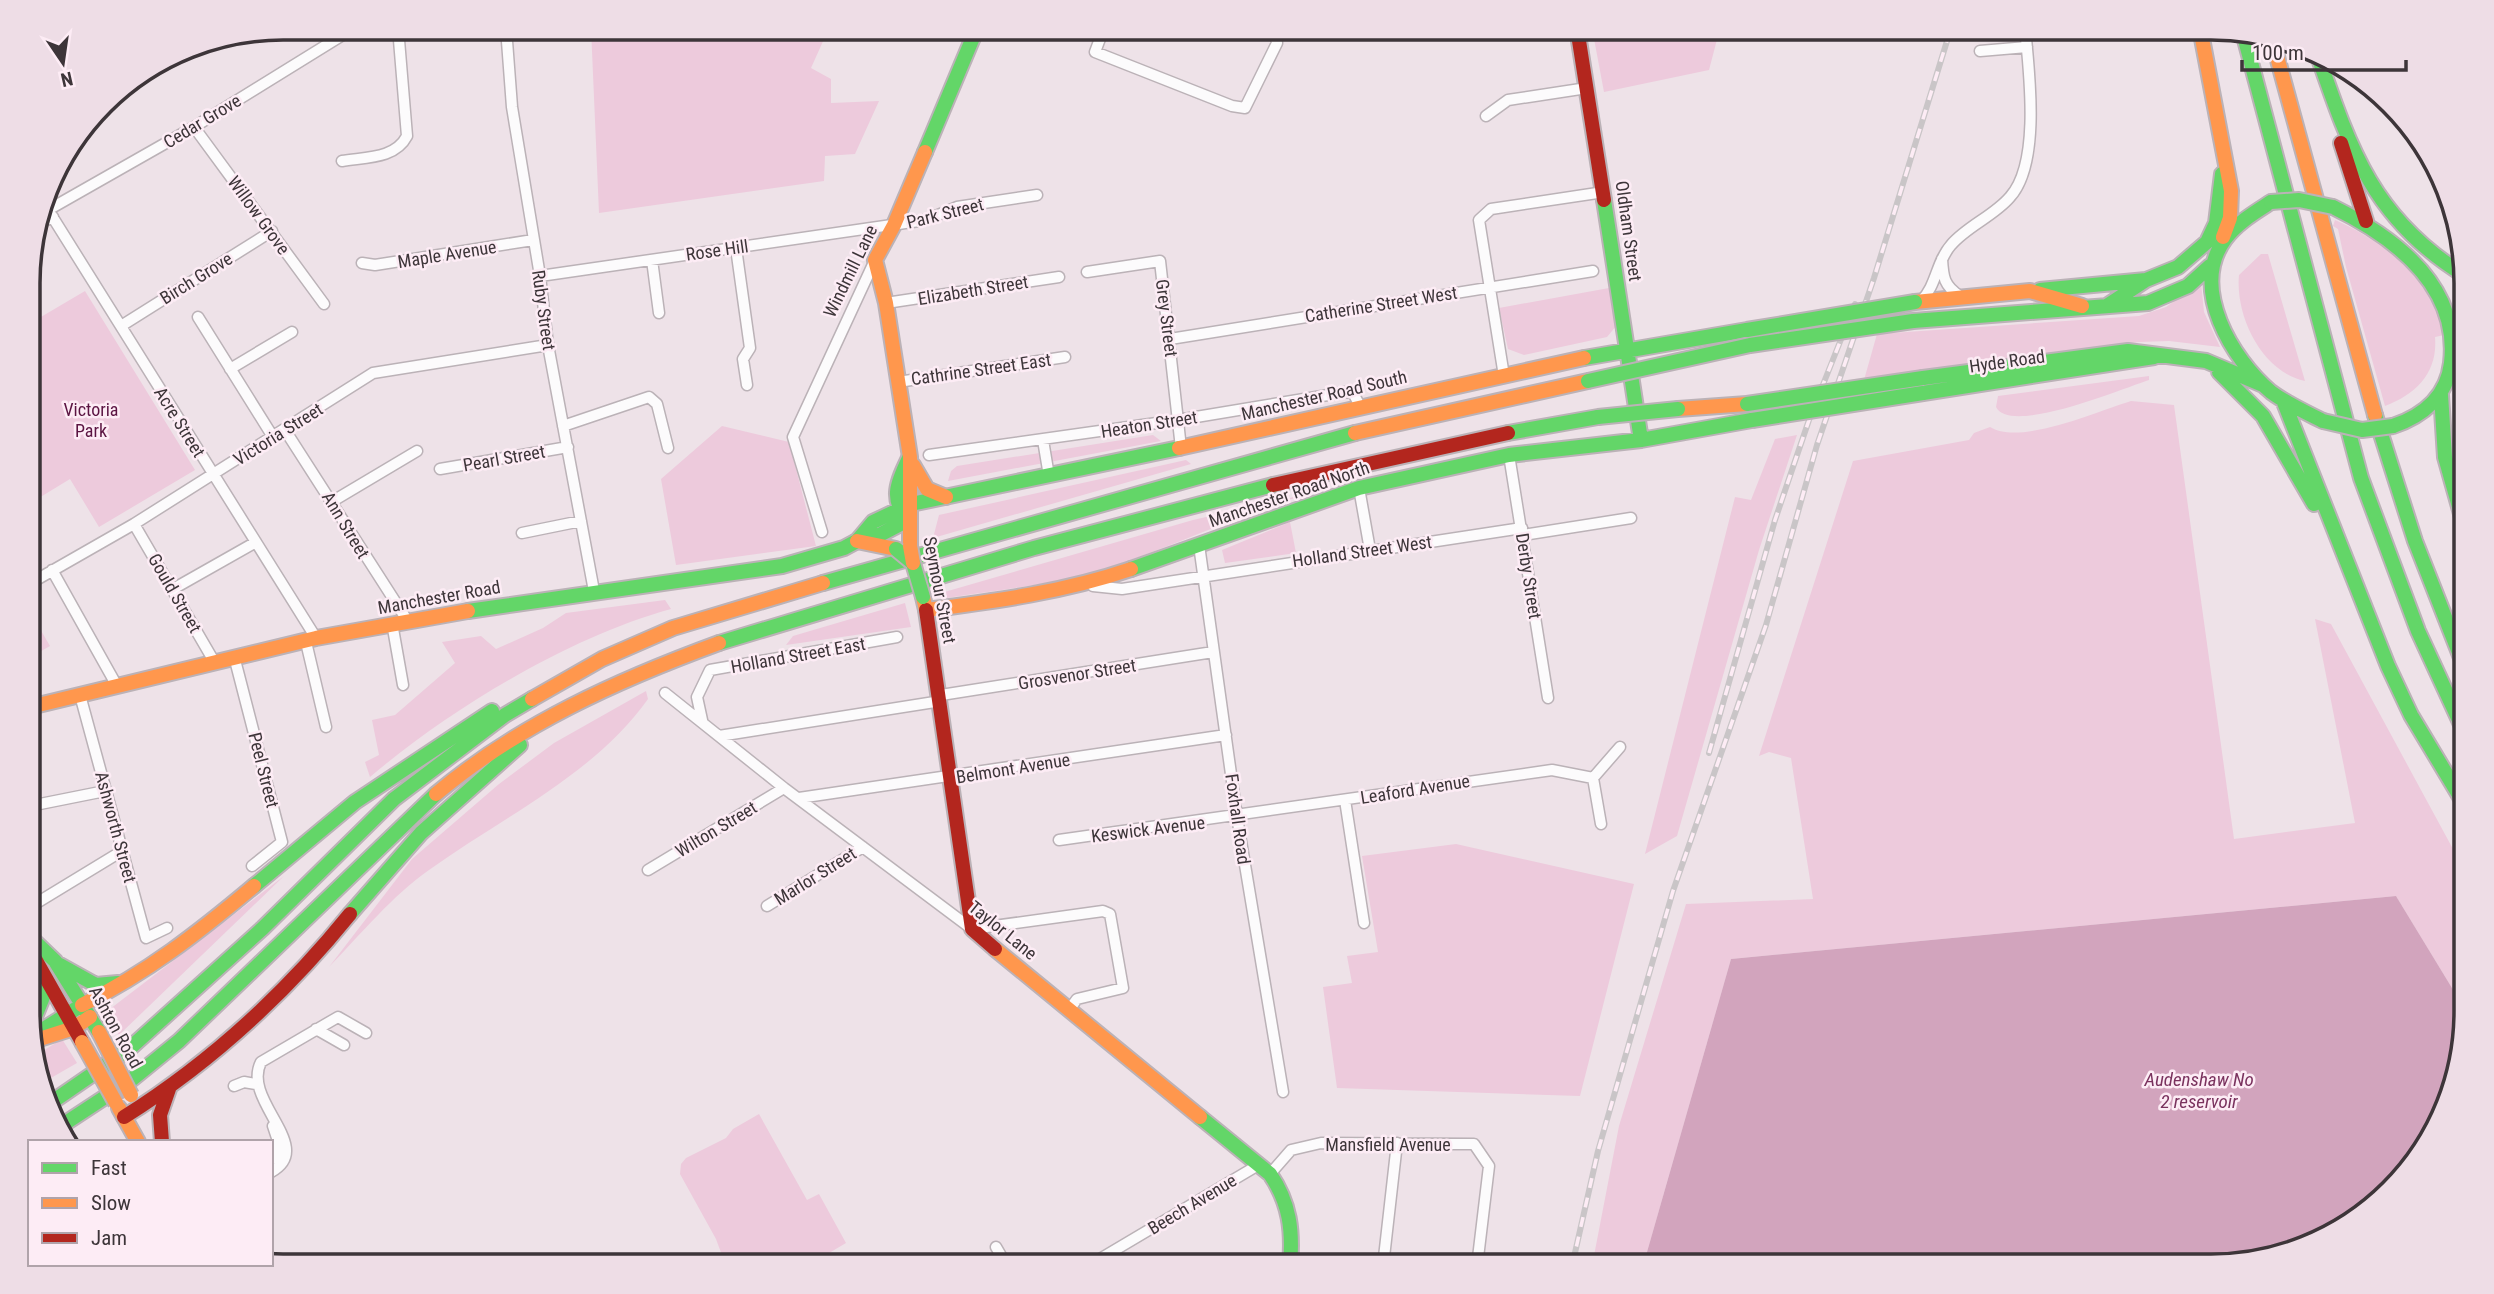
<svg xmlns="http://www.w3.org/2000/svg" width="2494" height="1294" font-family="'Roboto Condensed',sans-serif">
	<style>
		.green { fill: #edcadc }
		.water { fill: #d2a4bd }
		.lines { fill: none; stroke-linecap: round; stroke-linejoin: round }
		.street-casing { stroke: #bbb2b7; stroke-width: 13 }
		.fast-casing { stroke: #bbb2b7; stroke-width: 18 }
		.slow-casing { stroke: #bbb2b7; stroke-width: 18 }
		.jam-casing { stroke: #bbb2b7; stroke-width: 18 }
		.street { stroke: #fcfbfc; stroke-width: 10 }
		.fast { stroke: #63d668; stroke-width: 14 }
		.slow { stroke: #ff974d; stroke-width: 14 }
		.jam { stroke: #b3261e; stroke-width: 14 }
		.rail-casing { stroke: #c9c5c7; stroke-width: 6 }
		.rail { stroke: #fdecf5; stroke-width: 3.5; stroke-dasharray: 10; stroke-linecap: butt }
		.fast-bridge-casing { stroke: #bbb2b7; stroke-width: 18; stroke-linecap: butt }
		.slow-bridge-casing { stroke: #bbb2b7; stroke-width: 18; stroke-linecap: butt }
		.fast-bridge { stroke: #63d668; stroke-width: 14 }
		.slow-bridge { stroke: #ff974d; stroke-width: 14 }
		.labels { text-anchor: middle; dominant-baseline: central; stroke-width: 5; stroke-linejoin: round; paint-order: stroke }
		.street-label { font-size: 18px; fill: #3d3539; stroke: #fdecf5 }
		.park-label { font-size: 18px; fill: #5b1442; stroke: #fdecf5 }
		.water-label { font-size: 19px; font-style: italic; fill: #7a325e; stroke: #fdecf5 }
		.rim { fill: none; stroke: #3d3539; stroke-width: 3.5 }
	</style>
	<rect width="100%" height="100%" fill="#eee2e8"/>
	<path class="green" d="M591 28H829L811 68 831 79V103L879 101 855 154 825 156 824 181 599 213Z
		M1592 28H1720L1709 70 1604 92Z
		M2335 220C2382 240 2434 281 2444 335L2435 337C2438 372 2417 394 2385 406L2346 267 2338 229 2333 226Z
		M2261 254H2268L2305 381C2262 372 2235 316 2239 275Z
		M2201 282 2204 312 2220 347 2169 341 2139 342 1864 380 1877 334 2139 316 2166 307Z
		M1609 288 1617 325 1607 337 1524 355 1508 349 1499 308Z
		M85 291 195 470 99 527 70 479 29 504V324Z
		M2149 376V380C2124 388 2010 436 1996 407L1998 396Z
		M2131 401 2174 405 2234 839 2355 823 2315 619 2331 624 2466 873V1011L2396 896 1731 959 1643 1266H1592L1619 1126 1686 904 1813 899 1791 758 1769 752 1759 756 1853 461 1969 440 1974 433 1990 427C2020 446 2098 411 2131 401Z
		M722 426 789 442 816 546 676 565 661 479Z
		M1153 435 1161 441 948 481 951 471 957 466Z
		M1797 435 1759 550 1677 836 1645 854 1735 497 1751 500 1775 439Z
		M1186 460 1191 464 933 538 939 515Z
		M1311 493C1239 514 1172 548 1100 570 1051 585 998 590 947 598L941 593 1193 520Z
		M1290 522 1296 553 1225 563 1222 550Z
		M665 600 671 609C569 637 450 709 370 777L365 762 379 755 372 720 395 715 455 663 442 642 481 636 496 649 543 628 566 613Z
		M905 603 911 627 786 645 793 636Z
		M36 622 50 646 29 658V626Z
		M646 691 648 699C595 774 503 817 429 870 392 896 361 934 329 967L412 859 499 784 554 743Z
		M1456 844 1634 884 1580 1096 1337 1088 1323 987 1352 983 1347 956 1378 952 1362 856Z
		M284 876 119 1035 106 1012Z
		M62 1039 77 1063 44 1082 35 1056Z
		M759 1114 807 1200 819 1194 846 1243 807 1266H726L716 1239 680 1174 681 1164 686 1158 726 1138 733 1129Z"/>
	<path class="water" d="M2396 896 2466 1011 2440 1124 2352 1223 2227 1265 1643 1266 1731 959Z"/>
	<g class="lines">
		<g class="street-casing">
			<path id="street" d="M506 28 512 107 540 276 548 345 594 591
				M1104 28 1095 52 1232 106 1245 108 1277 43 1274 28
				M1980 51 2027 47
				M1486 116 1508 100 1587 88
				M194 127 324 304
				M342 161C366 157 395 159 407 136L398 28
				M45 205 316 638
				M48 210 194 127 354 28
				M40 223 53 217
				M736 248 750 348 743 359 747 385
				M1942 259C1943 277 1944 286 1960 296
				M652 260 659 313
				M362 263 375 265 533 240
				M1087 272 1160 261 1181 448
				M540 276 926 220 957 207 1037 195
				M1921 301C1937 285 1936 262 1951 245 1967 226 1994 216 2010 197 2041 163 2029 71 2025 28
				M886 303 1059 277
				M198 317 273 437
				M121 326 272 231
				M1170 339 1593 271
				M230 369 292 332
				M1504 376 1479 220 1491 209 1604 192
				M898 382 1065 357
				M563 426 649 397 657 404 668 448
				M285 430 407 620
				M1043 440 1049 476
				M929 455 1178 420 1352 391 1360 406
				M1509 455 1548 698
				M440 469 568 447
				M1359 488 1370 550
				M333 501 417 451
				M134 524 215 663
				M822 532 793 437 875 260
				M522 533 581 521
				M1523 535 1631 518
				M1199 545 1237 817 1283 1092
				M52 570 117 686
				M29 584 134 524 373 373 548 345
				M1093 586 1122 589 1522 528
				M173 589 256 542
				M392 623 403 685
				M306 642 326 727
				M235 660 282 842 252 866
				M665 693 784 788 972 929 1103 911 1110 914 1123 988 1077 999 1069 1010
				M80 695 146 938 167 928
				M941 695 1213 652
				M702 720 697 697 710 670 897 637
				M719 736 941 701
				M799 798 1226 735
				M1345 800 1364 923
				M30 806 105 791
				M1601 824 1593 778 1620 747
				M1059 840 1552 770 1593 778
				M648 870 784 788
				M767 906 863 847
				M30 907 122 851
				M316 1029 344 1045
				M234 1086 244 1082 256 1084
				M271 1160 277 1155 278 1141 273 1126
				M271 1172C317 1147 241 1101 261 1062L338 1017 366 1033
				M1270 1174 1291 1150 1321 1143 1474 1144 1489 1166 1477 1266
				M996 1247 1007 1266
				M1088 1266 1260 1164
				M1383 1266 1397 1143"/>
		</g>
		<g class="fast-casing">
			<path id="fast" d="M2244 36 2361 478 2418 631 2465 733
				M2317 53C2350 149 2373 219 2464 275
				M925 152 977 28
				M1604 200 1641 440
				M2271 202C2254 213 2237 223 2225 239 2189 288 2232 359 2271 392 2287 404 2305 412 2323 421
				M2333 207C2394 237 2460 286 2451 363 2447 396 2423 416 2393 426
				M2040 290 2146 280
				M2108 305 2146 280 2178 267 2207 242 2216 223 2222 174
				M1913 321 2148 303 2188 286 2210 266
				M1584 358 1747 330
				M2219 372 2263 416 2314 504
				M1923 378 2128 351 2206 361 2263 385
				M1923 393 2154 357
				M2441 395 2445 457 2465 528
				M2283 400 2388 666 2411 715 2465 805
				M2375 415 2415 541 2465 668
				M1508 433 1598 417
				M866 542 908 520C889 499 898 481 909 458
				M1131 569 1359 488 1509 455 1641 440 1752 420
				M823 583 1355 433
				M468 611 782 566 844 548 857 541 873 522 911 504 1179 448
				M719 643 1034 548 1273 485
				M254 886 355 802 492 711
				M350 914 421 833 520 745
				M30 937 55 961 99 1032
				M60 965 96 985 118 983
				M30 1029 45 992 44 977
				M31 1037 82 1005
				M52 1102 129 1049 263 928 394 799 505 715 532 699
				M1200 1117 1270 1174C1290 1203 1293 1231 1290 1266
				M61 1126 131 1080 179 1041 436 794"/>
		</g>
		<g class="slow-casing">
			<path id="slow" d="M2200 28 2231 191 2230 218 2223 237
				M2273 42 2375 415
				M1915 302 2030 291 2082 306
				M1678 409 1747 404
				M1355 433 1588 381
				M1179 448 1584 358
				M913 465 927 489 946 497
				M857 541 896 549
				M910 546V457L886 303 875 260 894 225 925 152
				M923 597 926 610C996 601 1064 592 1131 569
				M532 699 602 659 673 628 823 583
				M30 707 316 638 468 611
				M436 794C518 725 618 680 719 643
				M995 949 1200 1117
				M82 1005C148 972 198 933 254 886
				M30 1042 74 1028 90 1017
				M119 1108 138 1142"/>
		</g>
		<g class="jam-casing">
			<path id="jam" d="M1577 28 1604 200
				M2341 143 2366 221
				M1273 485 1508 433
				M926 610 972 929 995 949
				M30 950 82 1042
				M124 1117C210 1063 286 993 350 914
				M162 1142 160 1115 169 1089"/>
		</g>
		<use href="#street" class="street"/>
		<use href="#fast" class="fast"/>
		<use href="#slow" class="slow"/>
		<use href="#jam" class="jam"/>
		<g class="rail-casing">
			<path id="rail" d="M1709 753 1775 520 1809 420 1855 304
				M1572 1266 1598 1151 1673 891 1766 625 1817 445 1874 278 1951 28"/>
		</g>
		<use href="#rail" class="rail"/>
		<g class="fast-bridge-casing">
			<path id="fast-bridge" d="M2271 202 2299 200 2333 207
				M1747 330 1915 302
				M1588 381 1750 345 1913 321
				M1747 404 1923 378
				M1598 417 1678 409
				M1752 420 1923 393
				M2323 421 2362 430 2393 426
				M896 549 913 563 923 597"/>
		</g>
		<g class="slow-bridge-casing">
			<path id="slow-bridge" d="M910 546 913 563
				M99 1032 131 1095
				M82 1042 116 1103"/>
		</g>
		<use href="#fast-bridge" class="fast-bridge"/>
		<use href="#slow-bridge" class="slow-bridge"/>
	</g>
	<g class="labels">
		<g class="street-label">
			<text transform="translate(202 121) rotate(-31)">Cedar Grove</text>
			<text transform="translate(945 213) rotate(-14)">Park Street</text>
			<text transform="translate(259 215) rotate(54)">Willow Grove</text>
			<text transform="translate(1629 231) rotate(82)">Oldham Street</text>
			<text transform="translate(717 250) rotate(-8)">Rose Hill</text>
			<text transform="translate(447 254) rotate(-9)">Maple Avenue</text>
			<text transform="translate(850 271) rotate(-64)">Windmill Lane</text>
			<text transform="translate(196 278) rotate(-32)">Birch Grove</text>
			<text transform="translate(973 290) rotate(-9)">Elizabeth Street</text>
			<text transform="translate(1381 304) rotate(-9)">Catherine Street West</text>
			<text transform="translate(544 310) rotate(82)">Ruby Street</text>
			<text transform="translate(1167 318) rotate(83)">Grey Street</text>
			<text transform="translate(2007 361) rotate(-8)">Hyde Road</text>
			<text transform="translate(981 369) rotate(-8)">Cathrine Street East</text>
			<text transform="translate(1324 395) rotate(-13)">Manchester Road South</text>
			<text transform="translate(180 422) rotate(58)">Acre Street</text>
			<text transform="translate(1149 424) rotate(-9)">Heaton Street</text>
			<text transform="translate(278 434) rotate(-32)">Victoria Street</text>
			<text transform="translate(504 458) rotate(-10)">Pearl Street</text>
			<text transform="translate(1289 494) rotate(-19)">Manchester Road North</text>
			<text transform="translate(346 525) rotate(59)">Ann Street</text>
			<text transform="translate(1362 551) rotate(-8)">Holland Street West</text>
			<text transform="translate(1529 576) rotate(81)">Derby Street</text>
			<text transform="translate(940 590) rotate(79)">Seymour Street</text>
			<text transform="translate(175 593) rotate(60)">Gould Street</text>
			<text transform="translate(439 597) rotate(-10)">Manchester Road</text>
			<text transform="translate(798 655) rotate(-10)">Holland Street East</text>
			<text transform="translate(1077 674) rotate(-9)">Grosvenor Street</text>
			<text transform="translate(1013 768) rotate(-9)">Belmont Avenue</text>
			<text transform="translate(264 770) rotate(76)">Peel Street</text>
			<text transform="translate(1415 789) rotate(-9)">Leaford Avenue</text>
			<text transform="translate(1238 819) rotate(82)">Foxhall Road</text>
			<text transform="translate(116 827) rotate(75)">Ashworth Street</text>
			<text transform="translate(716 829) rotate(-31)">Wilton Street</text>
			<text transform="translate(1148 829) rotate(-7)">Keswick Avenue</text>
			<text transform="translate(815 876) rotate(-32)">Marlor Street</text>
			<text transform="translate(1003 930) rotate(39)">Taylor Lane</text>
			<text transform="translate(116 1027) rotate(61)">Ashton Road</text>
			<text x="1388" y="1144">Mansfield Avenue</text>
			<text transform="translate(1192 1204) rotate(-31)">Beech Avenue</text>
		</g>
		<g class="park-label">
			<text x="91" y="409">Victoria<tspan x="91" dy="21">Park</tspan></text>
		</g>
		<g class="water-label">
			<text x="2199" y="1079">Audenshaw No<tspan x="2199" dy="22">2 reservoir</tspan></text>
		</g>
	</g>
	<path d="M0 0H2494V1294H0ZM283 40H2211A243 243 0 0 1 2454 283V1011A243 243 0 0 1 2211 1254H283A243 243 0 0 1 40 1011V283A243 243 0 0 1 283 40Z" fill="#eedde6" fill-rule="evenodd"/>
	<path class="rim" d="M283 40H2211A243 243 0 0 1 2454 283V1011A243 243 0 0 1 2211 1254H283A243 243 0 0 1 40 1011V283A243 243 0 0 1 283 40Z"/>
	<rect x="28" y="1140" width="245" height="126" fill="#fdecf5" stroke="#b0a3aa" stroke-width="2"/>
	<rect x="42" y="1163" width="35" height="10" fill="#63d668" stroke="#b0a3aa" stroke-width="2"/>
	<text x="91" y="1175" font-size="21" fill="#3d3539">Fast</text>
	<rect x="42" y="1198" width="35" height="10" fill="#ff974d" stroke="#b0a3aa" stroke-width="2"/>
	<text x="91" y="1210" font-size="21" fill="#3d3539">Slow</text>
	<rect x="42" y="1233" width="35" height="10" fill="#b3261e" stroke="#b0a3aa" stroke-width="2"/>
	<text x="91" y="1245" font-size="21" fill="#3d3539">Jam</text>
	<g transform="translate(63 63) rotate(167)" stroke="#fdecf5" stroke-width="5" paint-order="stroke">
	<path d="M0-5L12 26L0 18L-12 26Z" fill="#3d3539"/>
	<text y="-10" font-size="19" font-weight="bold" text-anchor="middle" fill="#3d3539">N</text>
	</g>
	<path d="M2242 60v10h164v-10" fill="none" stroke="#3d3539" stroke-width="3.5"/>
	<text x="2252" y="60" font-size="21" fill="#3d3539" stroke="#fdecf5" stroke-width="5" paint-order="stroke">100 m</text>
</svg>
